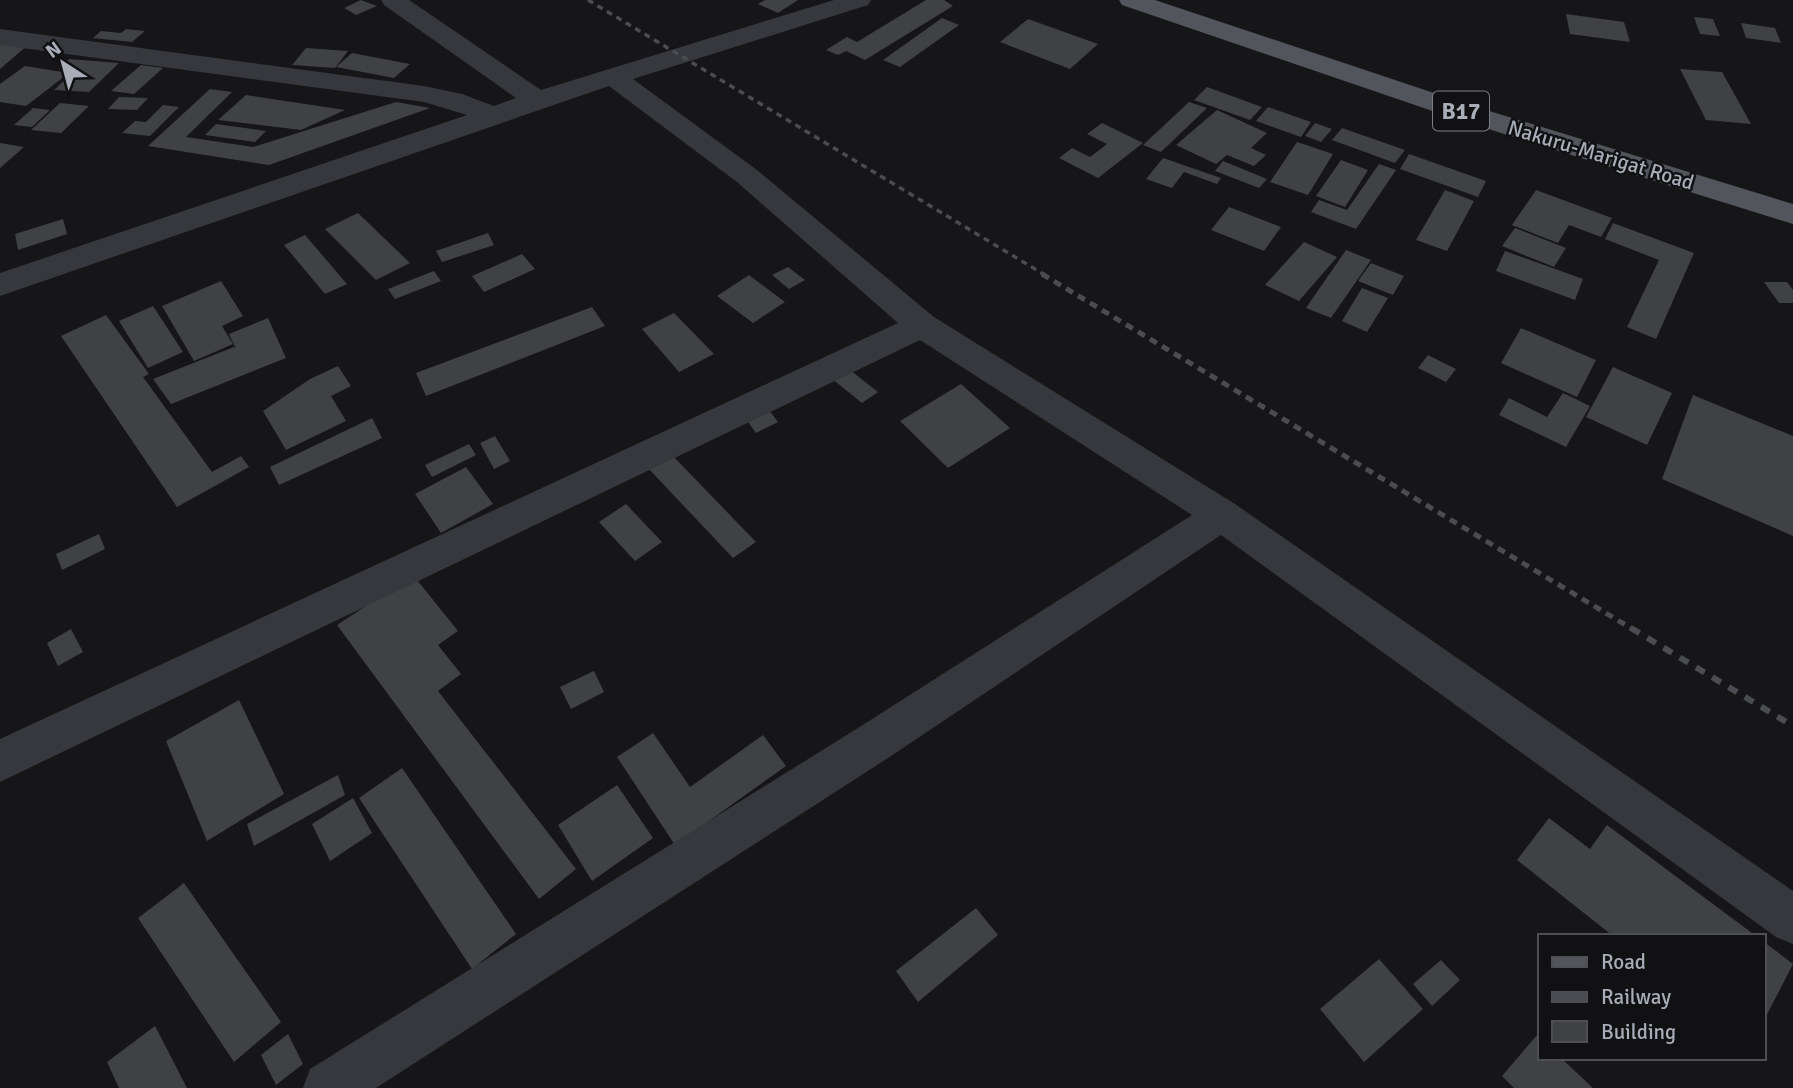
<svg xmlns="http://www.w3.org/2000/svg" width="1793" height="1088" font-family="Signika,sans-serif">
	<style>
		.building { fill: #404145 }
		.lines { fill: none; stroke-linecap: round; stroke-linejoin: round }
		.minor { fill: #37383d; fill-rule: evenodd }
		.major { fill: #53555c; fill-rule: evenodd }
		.rail-far2 { stroke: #4a4c52; stroke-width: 3.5; stroke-dasharray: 6 5; stroke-linecap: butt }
		.rail-far1 { stroke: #4a4c52; stroke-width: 5; stroke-dasharray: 8 6; stroke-linecap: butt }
		.rail { stroke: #4a4c52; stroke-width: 6; stroke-dasharray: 10 9; stroke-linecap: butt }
		.labels { text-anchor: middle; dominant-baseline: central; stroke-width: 5; stroke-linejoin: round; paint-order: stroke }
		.far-street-label { font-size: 21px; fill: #a8adb8; stroke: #111113 }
		.shield { fill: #111113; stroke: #7b7e86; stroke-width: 2 }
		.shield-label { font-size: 23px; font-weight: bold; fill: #a8adb8 }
	</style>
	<rect width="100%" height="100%" fill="#161618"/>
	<path class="building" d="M361 0 377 6 356 15 344 8Z
		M765 0H798L778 13 758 4Z
		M926 0H944L953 6 865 60 846 51 838 55 826 50 847 37 857 42Z
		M1566 14 1624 22 1630 42 1570 34Z
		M1694 17 1713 19 1720 36 1700 34Z
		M942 18 959 25 900 67 883 60Z
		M1028 19 1098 44 1070 69 1000 42Z
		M1741 23 1775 28 1781 43 1746 38Z
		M126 29 145 31 132 42 93 38 101 31 121 33Z
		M0 43 28 45 0 69Z
		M306 48 348 51 335 68 292 65Z
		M352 53 410 64 394 78 336 67Z
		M69 59 119 63 89 92 54 90 75 70 59 69Z
		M141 65 163 68 134 94 111 91Z
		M25 66 69 73 26 106 0 102V84Z
		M1680 69 1722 72 1751 124 1706 120Z
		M1207 87 1262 107 1250 120 1194 100Z
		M210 89 232 92 186 137 253 147 396 102 430 108 269 165 148 146Z
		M246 95 345 110 301 130 218 120Z
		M119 97 148 98 137 110 108 109Z
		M1189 102 1207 108 1161 152 1143 145Z
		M60 103 89 106 61 133 31 130Z
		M163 105 179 107 150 136 122 133 135 121 146 122Z
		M1268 107 1311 122 1301 137 1256 121Z
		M33 108 50 110 32 127 14 125Z
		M1217 110 1267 133 1251 148 1266 155 1254 166 1227 155 1216 164 1176 145Z
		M1102 123 1143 143 1098 178 1059 158 1072 148 1090 157 1107 144 1087 134Z
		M1315 123 1332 129 1321 142 1305 136Z
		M216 124 266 131 255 142 205 135Z
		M1342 128 1405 150 1395 163 1332 140Z
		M1297 142 1333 154 1308 195 1270 182Z
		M0 143 24 147 0 168Z
		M1409 154 1486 181 1478 197 1400 169Z
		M1163 158 1221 178 1217 184 1184 172 1172 188 1146 179Z
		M1341 160 1368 170 1345 207 1316 196Z
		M1223 161 1267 179 1259 188 1215 171Z
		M1379 164 1396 170 1356 229 1311 212 1319 200 1347 210Z
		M1445 190 1474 201 1447 251 1416 240Z
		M1536 190 1612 218 1601 237 1569 225 1558 243 1512 225Z
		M1229 207 1281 227 1264 251 1211 230Z
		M358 213 410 263 376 280 325 229Z
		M63 219 67 234 18 250 15 234Z
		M1613 223 1694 253 1656 339 1627 327 1659 260 1605 239Z
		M1515 228 1566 248 1554 267 1502 246Z
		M488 233 494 245 442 262 436 251Z
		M305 235 347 284 325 294 284 245Z
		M1304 242 1337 257 1299 301 1265 285Z
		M1346 250 1371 260 1331 318 1306 308Z
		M1505 251 1583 279 1575 300 1496 271Z
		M522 254 535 269 484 292 472 276Z
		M1371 263 1404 276 1393 295 1358 281Z
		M788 267 805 280 789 289 772 275Z
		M434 271 441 281 395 299 388 289Z
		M749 275 785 302 753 323 717 296Z
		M221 281 243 316 222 326 233 344 194 361 162 306Z
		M1764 282H1787L1793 290V303H1779Z
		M1362 288 1388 298 1367 332 1342 321Z
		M153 306 183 352 148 368 119 321Z
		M592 307 605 326 426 396 416 373Z
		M674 313 714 354 679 372 642 329Z
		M106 315 149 374 143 377 212 472 241 456 249 467 177 507 61 336Z
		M268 318 286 358 171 404 153 379 234 347 236 349 229 334Z
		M1521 328 1596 360 1577 397 1501 363Z
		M1428 355 1456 369 1446 382 1418 368Z
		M338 366 351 386 331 396 346 421 286 450 263 411 310 379Z
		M1613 367 1672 393 1647 445 1586 417Z
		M850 370 878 392 862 403 831 378Z
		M961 384 1010 428 948 468 900 421Z
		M1563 393 1590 406 1566 447 1499 415 1509 398 1547 417Z
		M1693 395 1793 436V536L1662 479Z
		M768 409 778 422 756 433 746 419Z
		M372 418 382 438 279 485 270 467Z
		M495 436 510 461 494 469 480 443Z
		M469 444 476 455 432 477 425 465Z
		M670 453 756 542 733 558 647 467Z
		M466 467 493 504 441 533 415 494Z
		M626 504 662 542 635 561 599 522Z
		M99 534 105 549 62 570 56 554Z
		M413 575 458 631 438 645 461 674 438 691 576 869 539 899 337 625Z
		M71 629 83 652 58 666 47 643Z
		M594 671 604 692 571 709 560 687Z
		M239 700 284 794 207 841 166 741Z
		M653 733 690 787 763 735 786 766 675 845 617 757Z
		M402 768 516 934 472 969 359 798Z
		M338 775 345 795 254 846 247 824Z
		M617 785 653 838 592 881 558 825Z
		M353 798 372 833 330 861 312 824Z
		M1549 818 1590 849 1607 825 1756 936H1613L1517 860Z
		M184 883 281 1022 234 1062 138 918Z
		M976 908 998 935 918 1002 896 971Z
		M1763 941 1793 964 1763 1022Z
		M1379 959 1423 1009 1364 1062 1320 1009Z
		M1441 960 1460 980 1432 1006 1413 984Z
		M155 1026 187 1088H119L107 1062Z
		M288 1034 303 1064 276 1085 261 1055Z
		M1537 1035 1539 1037V1058H1561L1593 1088H1514L1502 1076Z"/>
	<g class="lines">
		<path class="minor" d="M381 0H409L541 90 834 0H871L868 5 633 79 757 170 934 317 1235 504 1793 891V944L1776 937 1221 535 888 758 376 1088H303L310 1069 858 728 1192 515 920 340 0 782V739L898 323 737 182 609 86 0 296V273L467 115 424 102 0 45V29L424 86 462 94 494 106 516 98 384 5Z"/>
		<path class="major" d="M1119 0H1155L1473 106 1793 204V224L1453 118 1122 5Z"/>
		<path class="rail-far2" d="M588 0 1045 275"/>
		<path class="rail-far1" d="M1042 274 1634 630"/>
		<path class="rail" d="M1631 628 1793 726"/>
	</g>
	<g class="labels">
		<g class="far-street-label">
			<text transform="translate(1601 155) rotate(17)">Nakuru-Marigat Road</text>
		</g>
		<rect class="shield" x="1433" y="91.5" width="56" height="39" rx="5"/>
		<g class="shield-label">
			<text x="1461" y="111">B17</text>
		</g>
	</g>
	<rect x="1538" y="934" width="228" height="126" fill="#111113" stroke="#4d4f55" stroke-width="2"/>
	<rect x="1552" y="957" width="35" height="10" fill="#53555c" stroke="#4d4f55" stroke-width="2"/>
	<text x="1601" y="969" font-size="21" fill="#a8adb8">Road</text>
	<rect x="1552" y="992" width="35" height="10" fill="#4a4c52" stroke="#4d4f55" stroke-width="2"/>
	<text x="1601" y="1004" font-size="21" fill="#a8adb8">Railway</text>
	<rect x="1552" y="1021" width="35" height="21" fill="#404145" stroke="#4d4f55" stroke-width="2"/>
	<text x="1601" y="1039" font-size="21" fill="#a8adb8">Building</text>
	<g transform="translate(63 63) rotate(324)" stroke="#111113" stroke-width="5" paint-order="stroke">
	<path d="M0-5L12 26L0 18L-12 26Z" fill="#a8adb8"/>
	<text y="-10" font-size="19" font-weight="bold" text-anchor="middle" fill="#a8adb8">N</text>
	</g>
</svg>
